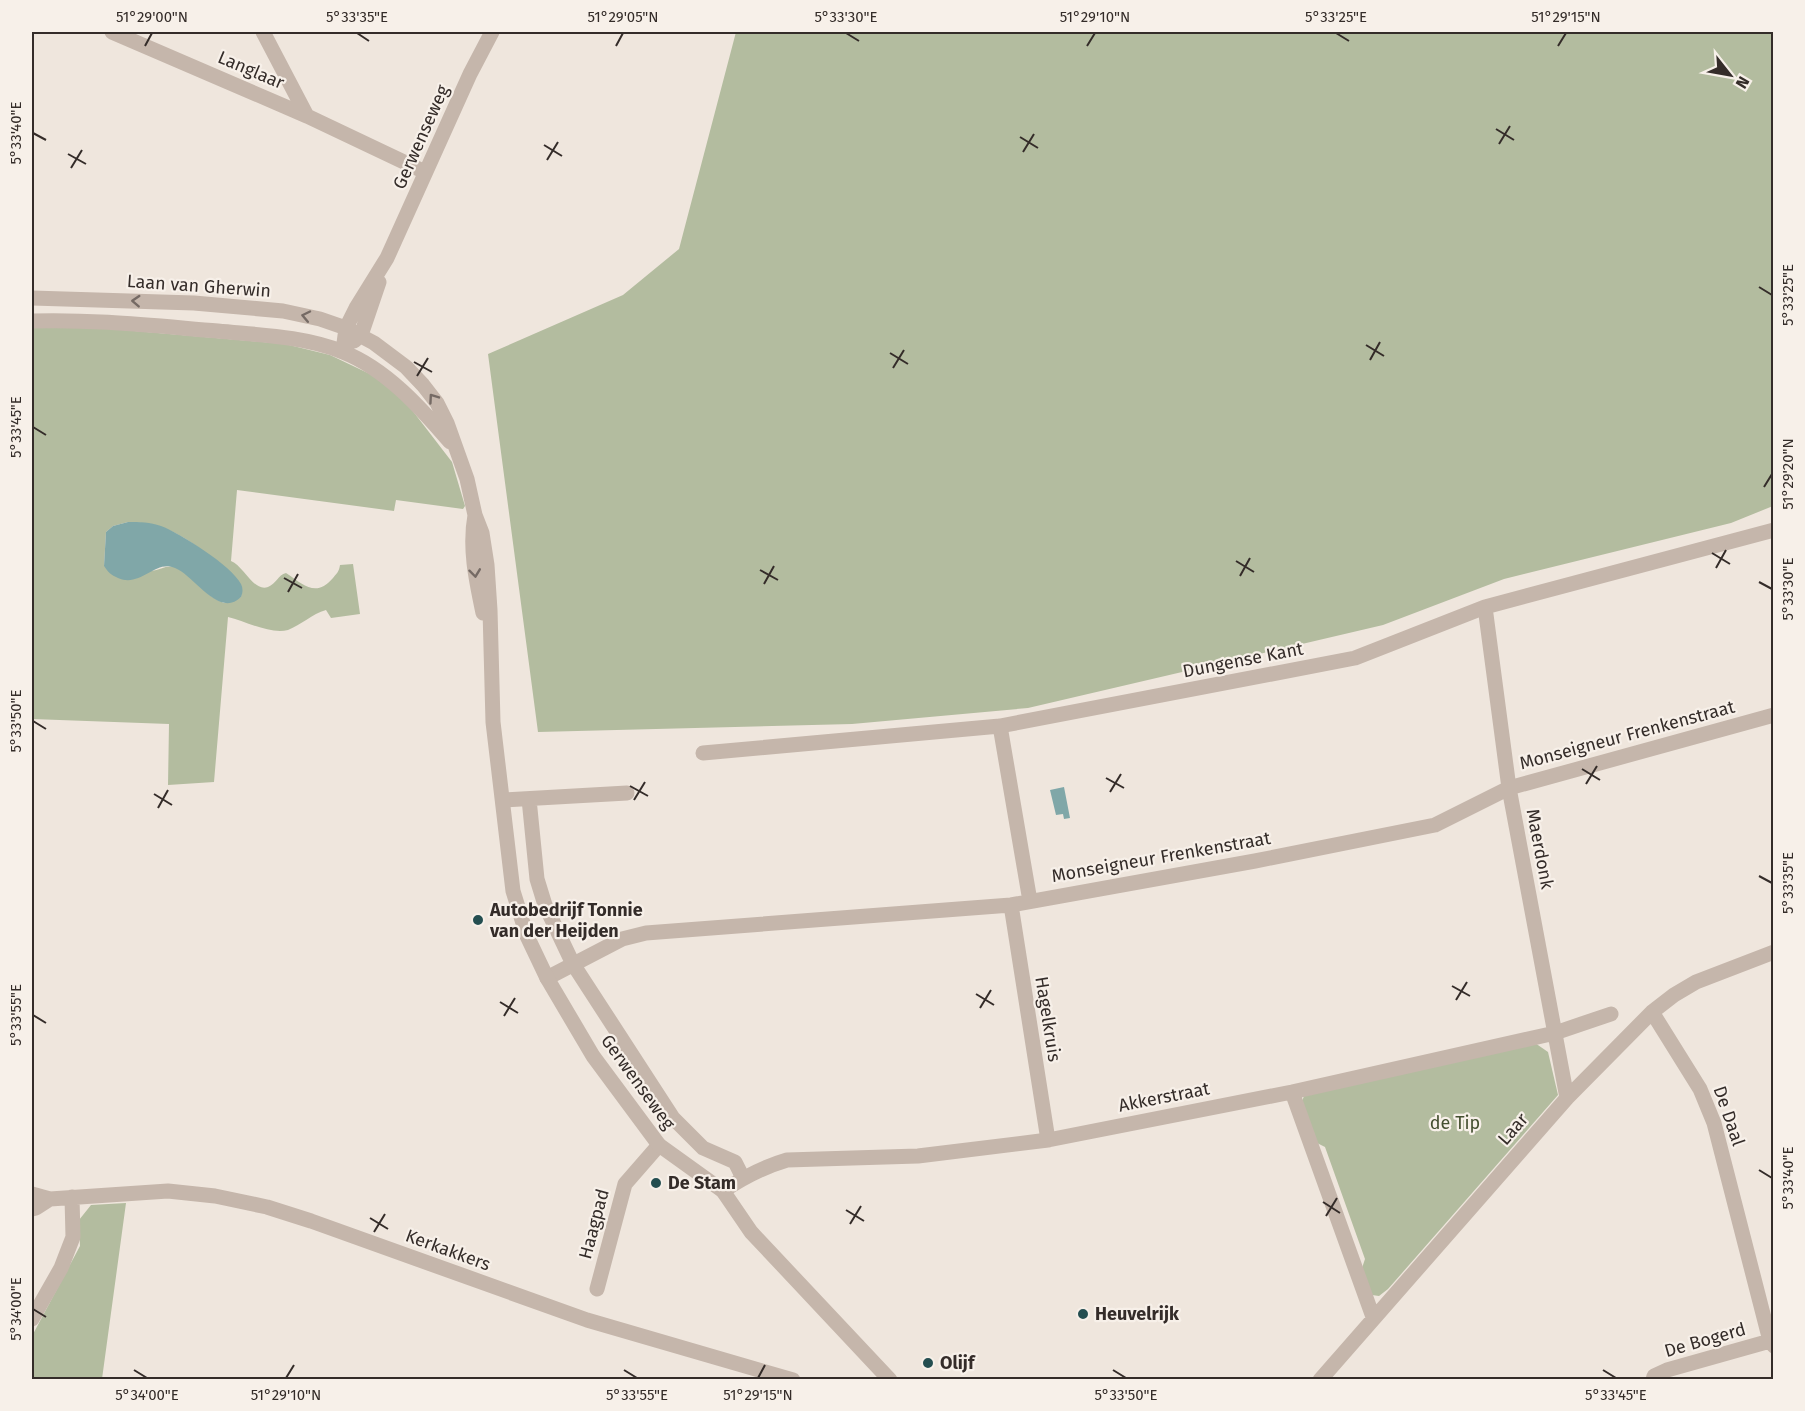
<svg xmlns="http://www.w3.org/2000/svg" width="1805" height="1411" font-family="'Fira Sans',sans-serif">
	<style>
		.green { fill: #b3bc9f; fill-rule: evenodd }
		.water { fill: #80a7a8 }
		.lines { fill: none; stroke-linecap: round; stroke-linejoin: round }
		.minor { stroke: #c5b6ab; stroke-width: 15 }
		.tertiary { stroke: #c5b6ab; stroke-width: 15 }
		.oneway { stroke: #756a64 }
		.ticks { fill: none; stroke: #342c29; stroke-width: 2 }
		.poi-dot { fill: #244e50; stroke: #f7f0e9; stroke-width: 2 }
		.labels { text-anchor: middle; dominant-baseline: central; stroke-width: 4.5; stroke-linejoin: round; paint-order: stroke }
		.street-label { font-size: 18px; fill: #342c29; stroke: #f7f0e9 }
		.poi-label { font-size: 18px; font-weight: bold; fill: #342c29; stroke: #f7f0e9; text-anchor: start }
		.park-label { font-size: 18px; fill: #444f30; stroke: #f7f0e9 }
		.neatline { fill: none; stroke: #342c29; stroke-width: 2 }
		.ticks-label { font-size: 15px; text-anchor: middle; fill: #342c29 }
	</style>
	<rect width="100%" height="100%" fill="#efe6dd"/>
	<path class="green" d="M736 32H1773V506L1731 523 1504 579 1383 625 1028 708 852 724 538 732 488 354 623 295 679 249Z
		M32 326 100 328 285 344 330 355 372 375 397 394 412 410 452 462 465 506 463 509 396 500 394 511 237 490 231 561C244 566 253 592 268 587 276 584 278 575 286 573 304 585 316 598 333 578 337 573 339 572 340 565L353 564 360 614 331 618 326 610C312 614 301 625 288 630 271 635 245 621 228 617L214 782 168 785 169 724 32 719ZM128 522C178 522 210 555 242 588L241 597 224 603C205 596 196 579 179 569 168 563 162 570 151 571 136 572 119 568 104 566L106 532 113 526Z
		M1535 1043 1548 1052 1558 1095 1388 1289 1379 1296 1372 1295 1362 1268 1365 1259 1325 1147 1317 1143 1302 1101 1305 1094Z
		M126 1203 102 1379 32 1380V1336L80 1246 79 1220 91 1205Z"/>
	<path class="water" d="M128 522C140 522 150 522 161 526 180 533 232 566 241 584 243 588 243 592 241 597 219 619 195 576 175 568 155 559 141 588 118 578 111 575 108 572 104 566L106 532 113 526Z
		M1064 787 1070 818 1064 819 1063 814 1056 815 1050 790Z"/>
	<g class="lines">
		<path class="minor" d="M112 32 307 116
			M263 32 307 116 425 172
			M1485 607 1509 788 1567 1098
			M1000 726 1030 901
			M703 753 1000 726 1355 658 1485 607 1774 530
			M529 799 537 879 545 905 573 964 673 1118 703 1148 735 1162 743 1178
			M504 800 627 793
			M1011 905 1048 1140
			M547 978 622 939 646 933 1011 905 1255 861 1435 825 1509 788 1774 715
			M1652 1012 1700 1089 1714 1123 1770 1341 1774 1346
			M1292 1092 1373 1317
			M723 1191C744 1177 763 1167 787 1160L918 1156 1048 1140 1292 1092 1555 1033 1611 1014
			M32 1194 50 1199 168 1191 215 1196 267 1207 311 1221 587 1320 793 1380
			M32 1209 36 1208 50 1199
			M597 1289 625 1184 659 1145
			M32 1319 61 1268 73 1237 72 1197
			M1320 1380 1567 1098 1652 1012 1674 995 1696 982 1774 952
			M1653 1380 1654 1376 1667 1370 1770 1341"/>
		<path class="tertiary" d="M32 298 194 303 283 311 320 319 346 328 374 343 406 367 423 385 437 403 447 423 467 479 475 515 482 533 487 565 490 610 493 722 513 891 527 936 547 978 593 1056 659 1145 723 1191 751 1232 890 1380
			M32 321C93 319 156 326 218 331 258 335 304 336 343 352 386 369 421 408 450 442
			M354 341 361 335 379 282
			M343 351 346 328 356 308 387 258 470 74 492 32
			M475 515C469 548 476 580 483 613"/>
	</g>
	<defs><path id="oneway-chevron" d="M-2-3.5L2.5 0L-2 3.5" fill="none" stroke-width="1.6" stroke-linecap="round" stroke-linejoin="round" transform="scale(1.5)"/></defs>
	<g class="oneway">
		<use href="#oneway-chevron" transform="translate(136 301) rotate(-177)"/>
		<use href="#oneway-chevron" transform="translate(306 316) rotate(-168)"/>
		<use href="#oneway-chevron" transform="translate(433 398) rotate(-125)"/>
		<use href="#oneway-chevron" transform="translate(475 573) rotate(83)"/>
	</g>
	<path class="ticks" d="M357 33 369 41M846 33 859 41M1336 33 1349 41M145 46 152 33M616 46 623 33M1087 46 1095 33M1558 46 1566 33M1496 129 1514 140M33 133 46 140M1020 137 1038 148M1499 144 1510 126M544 145 562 156M1023 152 1034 134M68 154 86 164M547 160 558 142M71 168 82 150M1759 287 1772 295M1366 345 1384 356M890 353 908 364M1370 360 1380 342M414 362 432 372M893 368 904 350M417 376 428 358M33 427 46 435M1764 487 1772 474M1712 553 1730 564M1236 561 1254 572M1716 568 1726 550M760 570 778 580M1240 576 1250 558M284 578 302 588M1759 582 1772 589M764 584 774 566M288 592 298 574M33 721 46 729M1582 769 1600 780M1106 778 1124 788M1586 784 1597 766M630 786 648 796M1110 792 1121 774M154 794 172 805M634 800 645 782M158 808 168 790M1759 876 1772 883M1452 986 1470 996M976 994 994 1005M1456 1000 1467 982M500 1002 518 1013M980 1008 991 990M33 1015 46 1023M504 1016 515 998M1759 1170 1772 1178M1323 1202 1340 1213M846 1210 864 1221M1326 1216 1337 1198M370 1218 388 1229M850 1224 861 1206M374 1232 385 1214M33 1309 46 1317M134 1370 147 1378M624 1370 637 1378M1113 1370 1126 1378M1603 1370 1616 1378M286 1378 294 1365M758 1378 765 1365"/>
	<g class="poi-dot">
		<circle cx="478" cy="920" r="6"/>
		<circle cx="656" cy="1183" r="6"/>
		<circle cx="1083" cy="1314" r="6"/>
		<circle cx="928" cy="1363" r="6"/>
	</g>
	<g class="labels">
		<g class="street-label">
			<text transform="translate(251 70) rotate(23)">Langlaar</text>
			<text transform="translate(421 137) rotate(-66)">Gerwenseweg</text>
			<text transform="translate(199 286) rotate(4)">Laan van Gherwin</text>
			<text transform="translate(1243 660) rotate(-11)">Dungense Kant</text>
			<text transform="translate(1627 735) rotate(-15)">Monseigneur Frenkenstraat</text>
			<text transform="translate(1540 849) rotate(79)">Maerdonk</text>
			<text transform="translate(1161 857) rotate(-10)">Monseigneur Frenkenstraat</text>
			<text transform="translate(1048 1019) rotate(81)">Hagelkruis</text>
			<text transform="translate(638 1082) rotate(54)">Gerwenseweg</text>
			<text transform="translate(1164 1097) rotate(-11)">Akkerstraat</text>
			<text transform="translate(1729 1116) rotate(71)">De Daal</text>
			<text transform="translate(1513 1129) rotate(-49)">Laar</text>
			<text transform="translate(594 1224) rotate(-75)">Haagpad</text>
			<text transform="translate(448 1250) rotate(20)">Kerkakkers</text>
			<text transform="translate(1705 1340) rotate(-16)">De Bogerd</text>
		</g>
		<g class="poi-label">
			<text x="490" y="910">Autobedrijf Tonnie<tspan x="490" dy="21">van der Heijden</tspan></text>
			<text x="668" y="1183">De Stam</text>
			<text x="1095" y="1314">Heuvelrijk</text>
			<text x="940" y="1363">Olijf</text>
		</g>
		<g class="park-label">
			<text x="1455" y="1123">de Tip</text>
		</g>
	</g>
	<rect width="1805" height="1411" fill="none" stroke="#f7f0e9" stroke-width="66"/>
	<g transform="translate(1730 75) rotate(121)" stroke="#f7f0e9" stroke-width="4.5" paint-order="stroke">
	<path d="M0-4.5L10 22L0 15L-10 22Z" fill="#342c29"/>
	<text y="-9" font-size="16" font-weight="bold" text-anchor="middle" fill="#342c29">N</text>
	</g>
	<rect x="33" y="33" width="1739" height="1345" class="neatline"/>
	<g class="ticks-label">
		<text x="152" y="22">51°29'00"N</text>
		<text x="357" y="22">5°33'35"E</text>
		<text x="623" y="22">51°29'05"N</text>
		<text x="846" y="22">5°33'30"E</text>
		<text x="1095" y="22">51°29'10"N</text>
		<text x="1336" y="22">5°33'25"E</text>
		<text x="1566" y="22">51°29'15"N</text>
		<text transform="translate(16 133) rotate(-90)" y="5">5°33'40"E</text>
		<text transform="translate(1788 295) rotate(-90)" y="5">5°33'25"E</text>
		<text transform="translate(16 427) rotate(-90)" y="5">5°33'45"E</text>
		<text transform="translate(1788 474) rotate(-90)" y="5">51°29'20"N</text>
		<text transform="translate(1788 589) rotate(-90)" y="5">5°33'30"E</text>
		<text transform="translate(16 721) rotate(-90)" y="5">5°33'50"E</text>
		<text transform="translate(1788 883) rotate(-90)" y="5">5°33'35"E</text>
		<text transform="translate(16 1015) rotate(-90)" y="5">5°33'55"E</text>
		<text transform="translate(1788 1178) rotate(-90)" y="5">5°33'40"E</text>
		<text transform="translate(16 1309) rotate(-90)" y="5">5°34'00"E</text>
		<text x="147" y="1400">5°34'00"E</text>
		<text x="286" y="1400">51°29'10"N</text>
		<text x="637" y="1400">5°33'55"E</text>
		<text x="758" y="1400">51°29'15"N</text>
		<text x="1126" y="1400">5°33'50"E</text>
		<text x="1616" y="1400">5°33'45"E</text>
	</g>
</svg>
